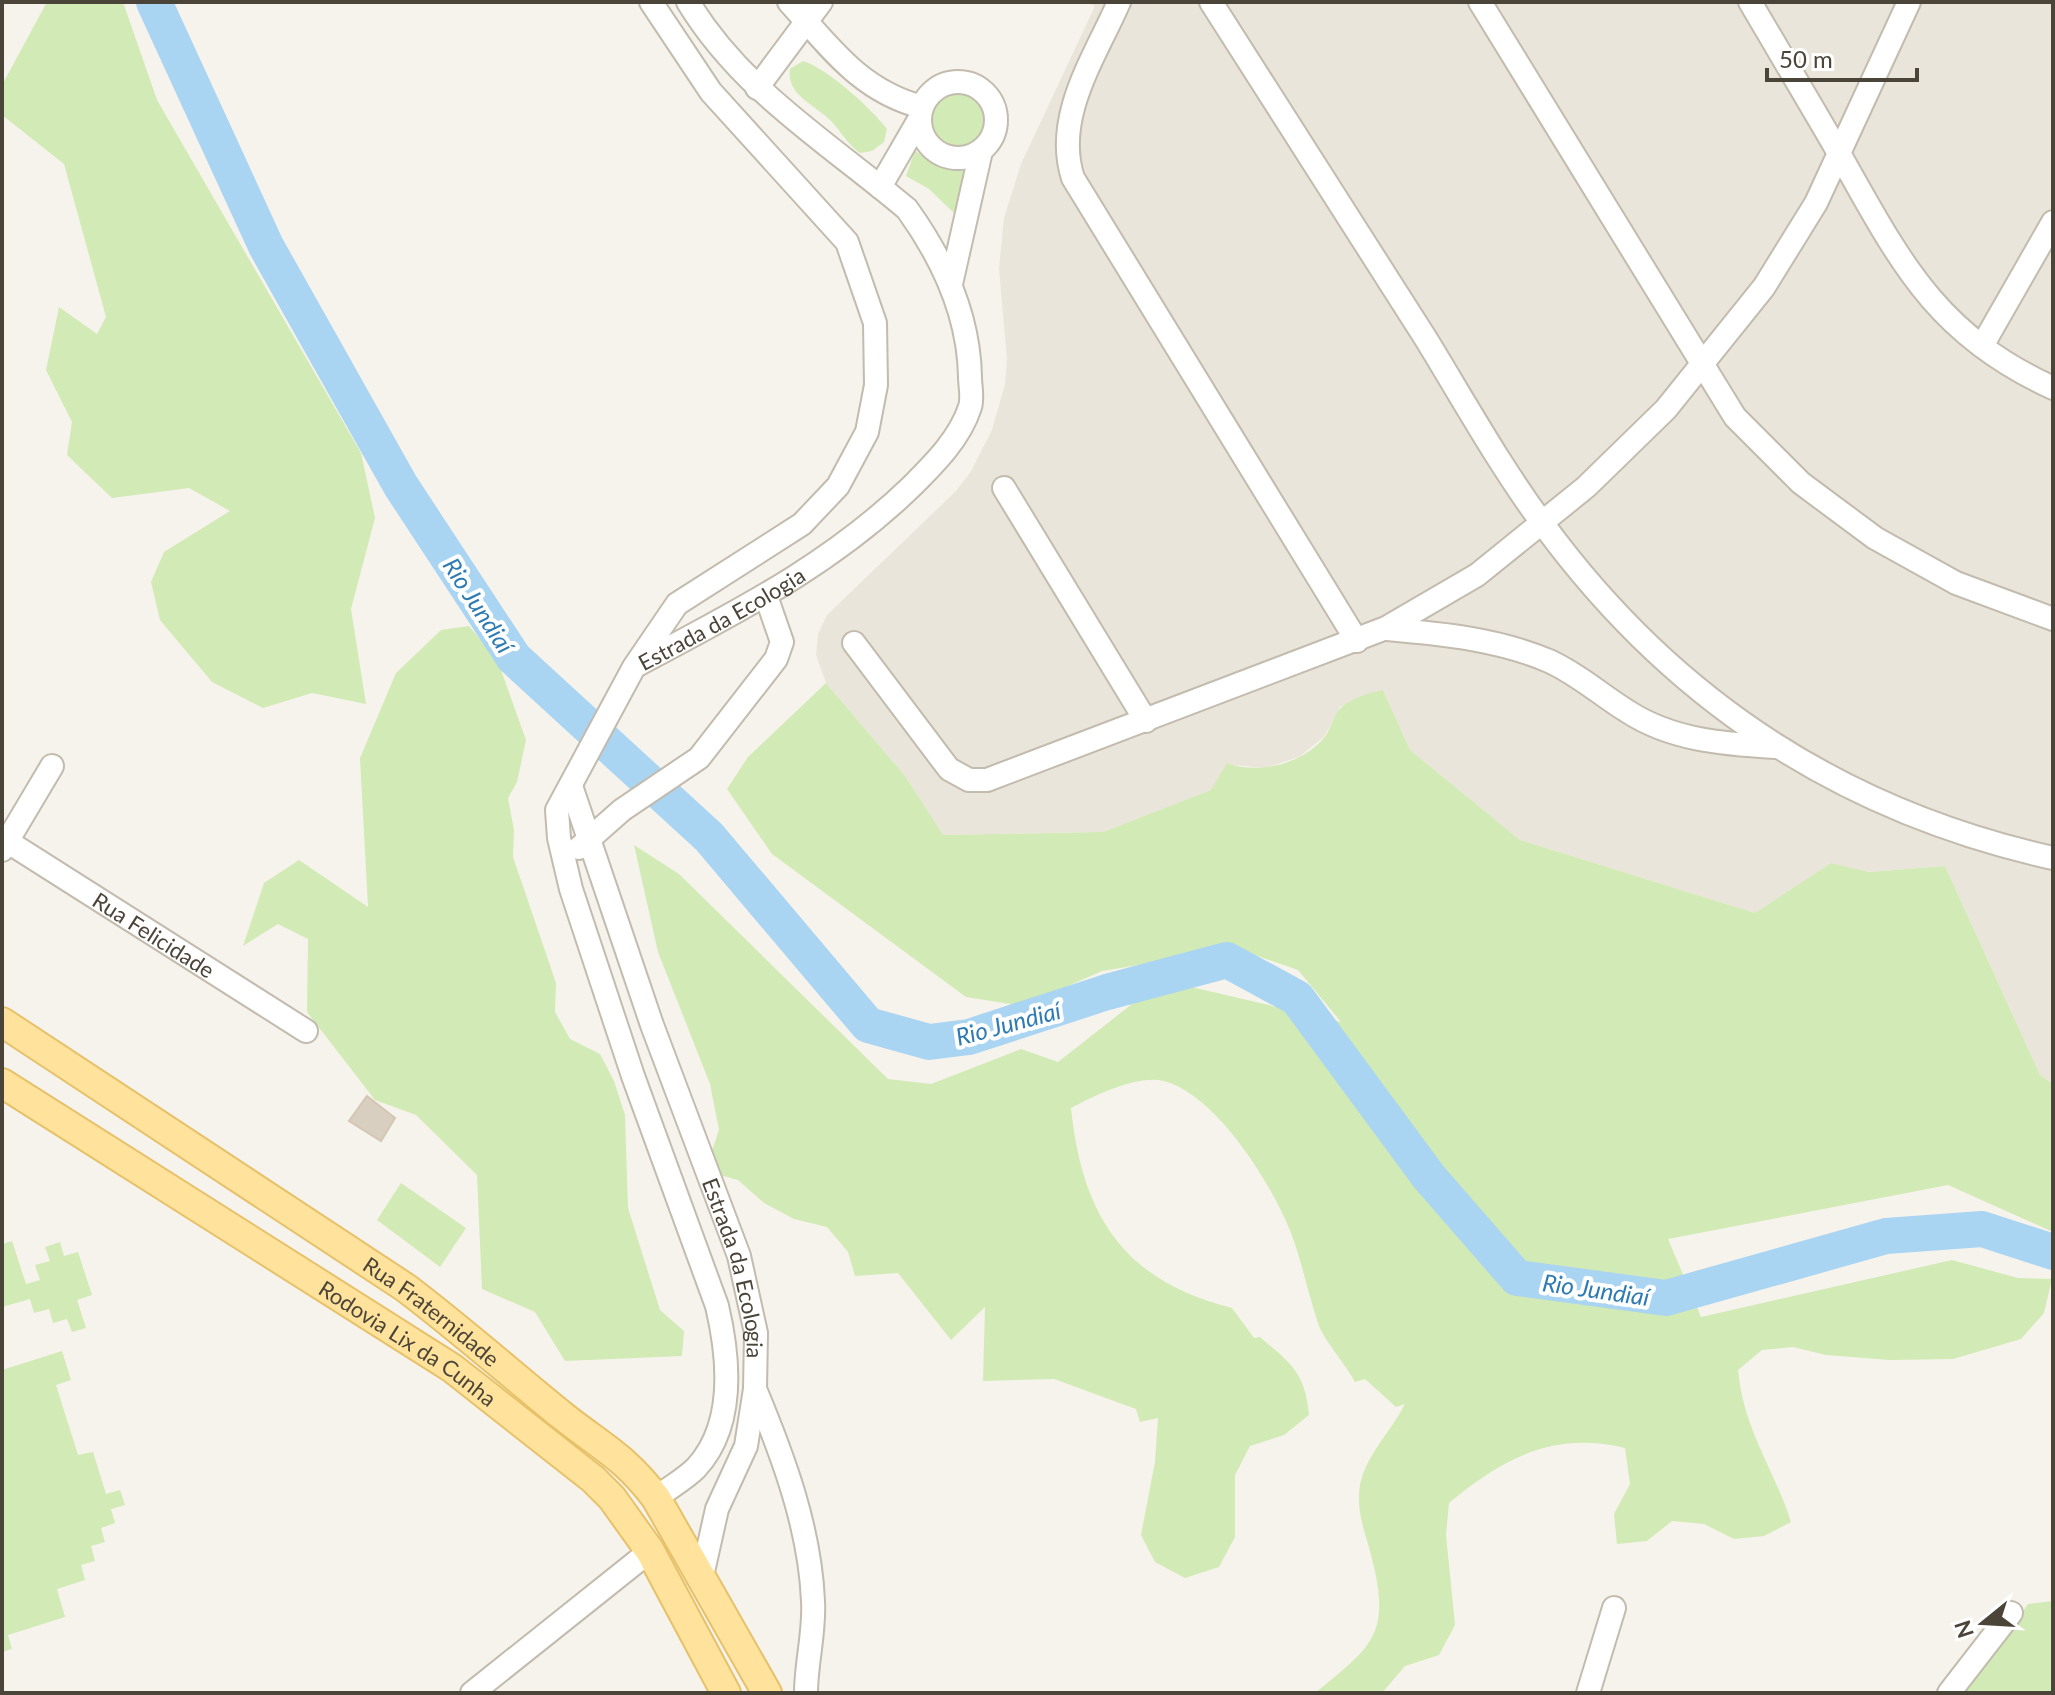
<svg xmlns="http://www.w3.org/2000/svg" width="2055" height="1695" font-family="Lato,sans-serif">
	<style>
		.residential { fill: #eae5da }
		.green { fill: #d2eab5 }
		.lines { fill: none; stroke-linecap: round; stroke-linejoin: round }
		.river { stroke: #a9d4f2; stroke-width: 36 }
		.building { fill: #d8cfc1; stroke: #d3c7b4; stroke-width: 2 }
		.minor-casing { stroke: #c2bbae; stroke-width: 26 }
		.major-casing { stroke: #e6c16a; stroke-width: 32 }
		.minor { stroke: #fff; stroke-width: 22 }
		.major { stroke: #ffe39c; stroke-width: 28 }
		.labels { text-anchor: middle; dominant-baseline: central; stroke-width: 8; stroke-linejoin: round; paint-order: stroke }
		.street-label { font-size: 22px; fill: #4b4439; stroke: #fff }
		.water-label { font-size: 24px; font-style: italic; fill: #2e7ab2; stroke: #fff }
	</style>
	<rect width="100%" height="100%" fill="#f6f3ec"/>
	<path class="residential" d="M1086 2H2053V1084L2040 1075 1945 866 1869 872 1831 863 1755 913 1520 840 1410 750 1383 690 1340 707 1324 737 1299 757 1265 768 1233 765 1211 790 1103 832 942 835 905 776 826 683 816 655 818 634 827 615 955 492 970 473 992 430 1005 384 1007 360 999 269 1004 218 1021 164 1095 6Z"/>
	<path class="green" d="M47 2H123L157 100 361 453 375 518 351 609 366 704 312 693 263 708 212 682 160 620 151 582 164 552 230 511 189 488 112 498 67 455 72 422 46 370 59 307 97 334 106 317 64 164 2 115V85Z
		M803 61C828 69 871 108 887 129L884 142 872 151 860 153C847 144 841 131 830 120 815 105 786 95 790 69Z
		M931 119a28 28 0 1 1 56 0a28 28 0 1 1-56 0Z
		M915 151 941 167 968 172 956 215 929 189 906 176Z
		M469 626 497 659 526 740 517 782 508 798 514 830 513 857 556 983 555 1012 570 1039 600 1054 614 1081 625 1115 628 1208 660 1310 684 1331 682 1356 565 1361 535 1312 482 1289 477 1175 416 1115 375 1100 307 1012 308 939 278 924 243 946 264 883 299 860 368 907 360 758 396 673 441 630Z
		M826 683 905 776 943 835 1103 832 1211 790 1227 763C1258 775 1302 764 1324 738 1332 728 1333 713 1343 706 1355 697 1369 693 1383 690L1410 750 1520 840 1755 913 1831 863 1869 872 1945 866 2040 1075 2053 1084V1232L1948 1185 1668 1239 1701 1317 1952 1260 2018 1278 2052 1279 2044 1313 2021 1339 1953 1359 1890 1360 1826 1355 1793 1347 1762 1350 1738 1370C1744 1431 1773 1466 1791 1522L1764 1536 1734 1539 1704 1524 1672 1521 1647 1541 1617 1544 1614 1514 1630 1484 1625 1448C1554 1431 1503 1458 1449 1503L1446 1535 1455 1625 1439 1655 1405 1666 1382 1693H1315C1373 1646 1392 1634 1371 1555 1366 1535 1358 1516 1359 1495 1360 1460 1390 1434 1405 1404L1396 1407 1365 1379 1355 1382C1346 1365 1325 1341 1319 1326 1307 1292 1301 1254 1286 1221 1266 1176 1214 1094 1164 1081 1138 1074 1093 1096 1071 1108 1082 1216 1124 1281 1232 1308L1254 1338 1260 1337C1291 1364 1305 1372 1309 1415L1284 1435 1250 1446 1235 1475V1537L1219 1567 1185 1578 1155 1562 1141 1535 1155 1462 1158 1418 1140 1422 1136 1409 1054 1379 983 1381 985 1307 951 1340 898 1273 855 1276 848 1252 827 1227 794 1219 764 1203 738 1180 705 1171 719 1130 710 1084 658 952 634 845 679 874 888 1079 931 1084 1021 1049 1058 1062 1132 1004 1187 986 1341 1022 1298 970 1238 949 1102 971 1022 1006 966 997 772 854 727 789 748 757Z
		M401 1183 466 1228 440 1267 377 1220Z
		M12 1241 26 1284 40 1280 35 1265 50 1261 45 1247 60 1242 64 1256 78 1252 92 1295 77 1300 86 1328 72 1332 67 1319 53 1323 49 1309 34 1313 30 1299 2 1307V1244Z
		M62 1351 71 1380 56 1385 78 1455 93 1452 106 1494 120 1490 125 1505 111 1509 115 1523 101 1528 105 1542 91 1546 95 1561 81 1565 85 1580 57 1589 65 1617 8 1635 12 1649 2 1652V1370Z
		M2053 1601V1693H1965L2028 1604Z"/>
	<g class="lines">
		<path class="river" d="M154 2 266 246 401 486 514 658 709 837 868 1025 929 1042 969 1037 1107 992 1227 960 1297 998 1429 1177 1517 1278 1666 1298 1886 1236 1982 1229 2053 1252"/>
	</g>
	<path class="building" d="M367 1096 395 1118 381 1141 349 1121Z"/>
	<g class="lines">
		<g class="minor-casing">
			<g id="minor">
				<path d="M651 2 711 92 847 242 875 323 876 385 867 432 838 486 802 524 677 604 634 667 557 810 559 838 571 889 633 1076 717 1306C729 1357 736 1425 696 1468 685 1479 669 1488 656 1498"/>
				<path d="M789 2C830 47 860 91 922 107"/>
				<path d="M1119 2C1095 57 1053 117 1073 178L1357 641"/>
				<path d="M1211 2C1283 114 1354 227 1426 339 1464 401 1500 466 1543 524 1671 699 1841 811 2053 858"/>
				<path d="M1480 2 1735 417 1801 483 1875 538 1956 583 2053 619"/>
				<path d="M1750 2C1780 53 1810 103 1840 155 1900 261 1935 334 2053 388"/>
				<circle cx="958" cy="120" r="38"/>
				<path d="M757 88 821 2"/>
				<path d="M880 187 920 118"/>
				<path d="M951 284 981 151"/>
				<path d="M1982 346 2053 222"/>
				<path d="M1004 488 1146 721"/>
				<path d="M1387 629C1443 634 1497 639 1549 661 1578 674 1601 695 1627 711 1671 740 1723 744 1775 747"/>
				<path d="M854 643 949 769 969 780H987L1386 628 1477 575 1586 487 1666 409 1764 287 1816 203 1909 2"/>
				<path id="s1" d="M639 664C738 611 831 565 913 485 935 463 960 438 970 407 973 398 970 386 970 377 969 314 943 259 907 209 829 143 742 91 688 2"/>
				<path id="s2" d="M571 786 652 1025 739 1256 756 1333 755 1389 746 1446 717 1509 702 1576"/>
				<path id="s3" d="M2 838 306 1031"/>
				<path d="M579 848 622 810 699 758 776 659 782 642 766 596"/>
				<path d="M2 850 52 766"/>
				<path d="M755 1389C783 1456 810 1528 813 1601 815 1631 806 1663 806 1693"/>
				<path d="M472 1693 650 1551"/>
				<path d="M1588 1693 1614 1608"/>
				<path d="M1949 1693 2011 1613"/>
			</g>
		</g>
		<g class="major-casing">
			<g id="major">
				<path id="s4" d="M2 1022 406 1288C460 1329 511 1374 564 1417 602 1447 625 1457 656 1498L767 1693"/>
				<path id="s5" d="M2 1083 452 1368 593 1479 612 1498 650 1551 726 1693"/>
			</g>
		</g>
		<use href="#minor" class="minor"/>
		<use href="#major" class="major"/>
	</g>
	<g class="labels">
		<g class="street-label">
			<text stroke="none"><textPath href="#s1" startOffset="94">Estrada da Ecologia</textPath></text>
			<text stroke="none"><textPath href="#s3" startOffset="180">Rua Felicidade</textPath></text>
			<text stroke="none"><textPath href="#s2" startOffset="510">Estrada da Ecologia</textPath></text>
			<text stroke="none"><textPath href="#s4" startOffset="518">Rua Fraternidade</textPath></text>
			<text stroke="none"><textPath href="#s5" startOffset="482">Rodovia Lix da Cunha</textPath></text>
		</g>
		<g class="water-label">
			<text transform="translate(479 605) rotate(57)">Rio Jundiaí</text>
			<text transform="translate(1008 1023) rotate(-15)">Rio Jundiaí</text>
			<text transform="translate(1596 1289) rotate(8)">Rio Jundiaí</text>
		</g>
	</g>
	<rect width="2055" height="1695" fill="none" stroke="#4b4439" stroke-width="8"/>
	<g transform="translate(1983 1623) rotate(252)" stroke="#ffffff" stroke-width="6" paint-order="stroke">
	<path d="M0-6L14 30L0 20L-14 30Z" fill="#4b4439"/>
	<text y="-12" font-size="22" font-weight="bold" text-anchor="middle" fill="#4b4439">N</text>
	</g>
	<path d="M1767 68v12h150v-12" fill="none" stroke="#4b4439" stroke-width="4"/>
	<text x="1779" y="68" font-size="24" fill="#4b4439" stroke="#ffffff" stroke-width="6" paint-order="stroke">50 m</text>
</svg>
